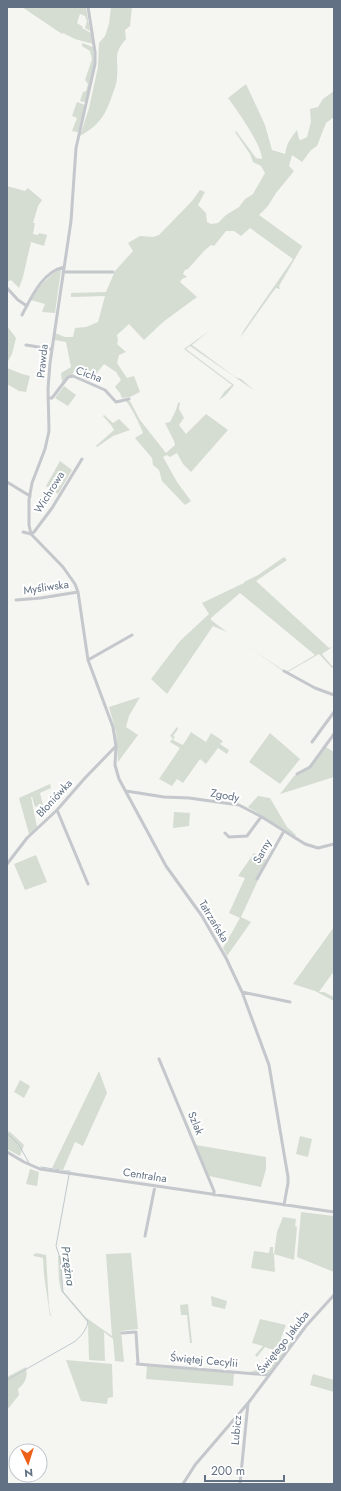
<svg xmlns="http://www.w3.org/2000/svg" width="341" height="1491" font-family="Jost,sans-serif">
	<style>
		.green { fill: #d5ddd2 }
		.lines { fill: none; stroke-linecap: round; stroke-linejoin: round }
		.stream { stroke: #c0c9cf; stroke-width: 1 }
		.minor { stroke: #c4c7cb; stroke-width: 3 }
		.labels { text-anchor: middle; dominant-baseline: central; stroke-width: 4; stroke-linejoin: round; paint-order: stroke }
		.street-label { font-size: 11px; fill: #627184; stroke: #fff }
		.water-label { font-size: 12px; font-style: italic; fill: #5e7481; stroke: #fff }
	</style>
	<rect width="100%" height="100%" fill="#f5f5f1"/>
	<path class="green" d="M22 7H86L90 31 85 28 87 21 85 16 80 14 77 23 83 27 82 28 91 33 93 44 75 39 63 33 62 34Z
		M111 7H132L130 26 125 30 126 39C112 55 119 59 117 77 117 82 115 88 113 93 106 114 100 125 80 136L89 108 98 67 99 43 105 36 109 24Z
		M82 43 93 47 94 64 86 101 84 102 80 101 83 92 86 91 88 84 85 80 92 59 90 51 82 46Z
		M246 84 265 125 272 150 285 154C287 143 290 139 297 130L299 139 301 140 307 137 311 122 310 109 318 107 323 99 334 91V117L326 123 317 146 311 150 302 162 292 155 289 166 294 171 276 193 268 206 259 215 302 246 304 243 279 286 280 289 276 288 272 293 240 338 244 330 293 259 250 228 241 236 234 231H226L214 246 211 245 204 251 188 269 185 270 183 274 187 277 182 279 180 282 197 297 163 322 144 340 129 324 117 335 118 341 117 344 126 352 119 355 117 363 127 378 134 376 140 392 130 397 122 398 120 393 115 387 121 380 116 372 104 364 90 381 79 376 82 372 75 369 72 375 67 376 62 382 61 373 71 367 66 342 54 340 55 333 65 337H73L75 328 86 327 98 322 105 296 71 297V293L106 292 115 271 133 251 128 243 140 236 153 237 159 235 192 201 200 190 205 192 198 205 206 213 207 222 211 224 218 223 226 215 239 207 245 199 253 194 265 173 261 166 253 162 250 154 235 132 236 131 256 158 262 159C262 145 237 110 228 98Z
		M77 102 85 105 78 132 72 131 77 118 72 116Z
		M7 186 25 191 28 188 42 200 38 206 33 223H35L33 234 38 235 39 233 47 235 44 246 31 242 23 277 19 288 11 280 7 282V262L8 260 7 256Z
		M58 270H61L55 313 42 312 45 304 31 300C39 286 45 280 58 270Z
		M7 326 16 338 12 354 7 363Z
		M209 331 192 345 235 377 241 379 255 391 190 346 186 349 234 385 226 395 219 400 225 391 232 385 184 349Z
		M7 368 22 374 30 376 26 392 19 391 7 384Z
		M64 386 76 395 68 406 55 398Z
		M126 401H130L140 420 166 453 175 445 174 441 165 423 170 422 176 410 178 403 180 402 179 409 184 418 179 425 186 434 206 414 228 430 191 472 183 464 177 453 170 457 167 455 163 457 177 482 191 501 185 505 162 481 159 470 153 465 152 458 135 438 143 433C139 423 133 410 126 401Z
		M104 415 113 423 119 419 130 430 113 436 97 447 96 446 114 430 111 425 103 416Z
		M60 461 72 470 58 494 46 486Z
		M284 557 287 560 256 581 328 647 330 648 334 646 322 654 332 666 334 664V666L332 668 319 654 286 673 247 646 286 672 315 655 240 593 211 618V620L227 632 213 626 167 694 151 679 180 641 209 614 202 603 244 583V582L258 575Z
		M140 697 129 716 126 727 138 735 118 762 116 732 109 707Z
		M177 727 178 729 173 736 175 737 173 740 183 745 191 732 206 742 211 733 223 741 220 744 229 750 227 754 218 748 206 764 200 759 183 783 177 779 172 786 159 779 180 748 170 742 173 738 170 736Z
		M270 733 300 759 280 784 249 762Z
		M326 747 334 752V777L280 794 294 776 311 767Z
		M50 784 51 788 40 793 43 805 35 807 32 797H31L37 827 29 834 19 798Z
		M258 796 270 798 287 827 296 835 295 836 248 807Z
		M174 812 190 813 189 826 173 828Z
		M254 853 266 860 257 877 259 878 241 917 251 922 227 956 223 948 240 918 229 913 245 878 238 876Z
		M36 855 47 882 25 890 14 864Z
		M334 927V971L319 992H324L334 997V1001L315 991 293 984Z
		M99 1071 107 1093 83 1146 75 1142 63 1170 52 1168Z
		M20 1080 30 1086 24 1098 14 1092Z
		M9 1131 24 1145 20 1156 7 1149V1135Z
		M300 1136 312 1139 308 1157 296 1154Z
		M196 1145 266 1157V1169L261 1187 209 1176Z
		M30 1169 39 1172 37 1186 26 1184Z
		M301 1212 334 1216V1272L297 1257Z
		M283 1217 296 1219 295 1226 297 1227 294 1260 274 1254 275 1272 251 1268 254 1251 269 1253 270 1247H273V1253L274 1254 277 1232Z
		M36 1253 46 1255 49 1306 51 1316H50L44 1275 43 1258 34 1256 33 1255Z
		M131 1253 138 1329 121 1331 124 1362 115 1361 113 1339 104 1332 105 1361 89 1360 88 1323 61 1291 59 1280 58 1256H61L63 1291 85 1317 112 1336 106 1254Z
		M211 1296 227 1301 225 1309 212 1306Z
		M188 1304 192 1343H190L187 1315H181L180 1305Z
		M260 1319 286 1325 281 1338 292 1343 268 1374 250 1372 260 1369 274 1361 278 1352 265 1347 257 1357 255 1355 263 1346 252 1343Z
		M66 1360 112 1364 113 1397 108 1398 107 1404 81 1401Z
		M147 1366 234 1373 233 1386 146 1379Z
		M26 1367C28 1378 25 1383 18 1389L19 1395 7 1410V1377Z
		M313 1374 334 1380V1392L310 1385Z"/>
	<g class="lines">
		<path class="stream" d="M7 1133 19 1145 29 1163
			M41 1167 60 1170
			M62 1171H70
			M7 1380 74 1342C81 1337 87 1329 88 1321L63 1292 60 1258 56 1246 69 1175"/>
		<path class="minor" d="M88 7 95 52V64L76 148 71 221 50 363 48 389 49 431 45 449 32 483 29 500V525L31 534 63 567 75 584 78 592 88 660 113 727 116 746 115 765 119 779 166 866 202 916 226 958 242 992 269 1065 288 1177V1183L284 1205
			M63 272H113
			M7 288 18 300 27 306
			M22 315C31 298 42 272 64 267
			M26 345 51 349
			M48 398H52L68 377 73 376 105 390 116 402 129 399
			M7 482 30 496
			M23 532 31 534
			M31 534 34 532 52 508 82 459
			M16 600 41 598 78 592
			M88 660 132 635
			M284 671 315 688 334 695
			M312 742 334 712
			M297 774 310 767 334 734
			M126 791 164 797 189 798 239 805 262 817 305 844 318 848 334 844
			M57 810 88 884
			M225 833 229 837 247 836 261 817
			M7 864 27 838 57 810 85 778 116 746
			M257 879 284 831
			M242 992 290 1002
			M159 1059 214 1191V1195
			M7 1152 24 1162 40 1169 334 1212
			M145 1236 155 1186
			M122 1333 136 1332 138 1364
			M137 1364 269 1375
			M183 1484 195 1465 249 1402 306 1326 334 1295
			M240 1484 248 1403"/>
	</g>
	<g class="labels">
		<g class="street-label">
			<text transform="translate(42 361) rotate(-84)">Prawda</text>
			<text transform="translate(89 374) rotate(20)">Cicha</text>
			<text transform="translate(49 492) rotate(-58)">Wichrowa</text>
			<text transform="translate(46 587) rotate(-8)">Myśliwska</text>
			<text transform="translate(225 795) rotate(11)">Zgody</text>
			<text transform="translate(54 798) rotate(-47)">Błoniówka</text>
			<text transform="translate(262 851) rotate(-61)">Sarny</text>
			<text transform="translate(214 921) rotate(59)">Tatrzańska</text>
			<text transform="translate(196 1123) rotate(68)">Szlak</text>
			<text transform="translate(145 1175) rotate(9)">Centralna</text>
			<text transform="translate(283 1342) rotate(-52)">Świętego Jakuba</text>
			<text transform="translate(204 1360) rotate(5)">Świętej Cecylii</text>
			<text transform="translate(236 1430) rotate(-85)">Lubicz</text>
		</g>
		<g class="water-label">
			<text transform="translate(68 1266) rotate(82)">Przężna</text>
		</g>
	</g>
	<rect width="341" height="1491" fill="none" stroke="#627184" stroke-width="16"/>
	<g transform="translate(28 1463) rotate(176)"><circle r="19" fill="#ffffff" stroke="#c0c6ce"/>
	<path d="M0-3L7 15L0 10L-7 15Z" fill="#ee6018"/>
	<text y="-6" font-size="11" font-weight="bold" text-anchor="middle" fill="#627184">N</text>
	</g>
	<path d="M205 1475v6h79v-6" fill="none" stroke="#627184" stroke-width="2"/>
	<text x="211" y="1475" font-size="12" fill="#627184" stroke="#ffffff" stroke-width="3" paint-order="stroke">200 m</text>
</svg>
